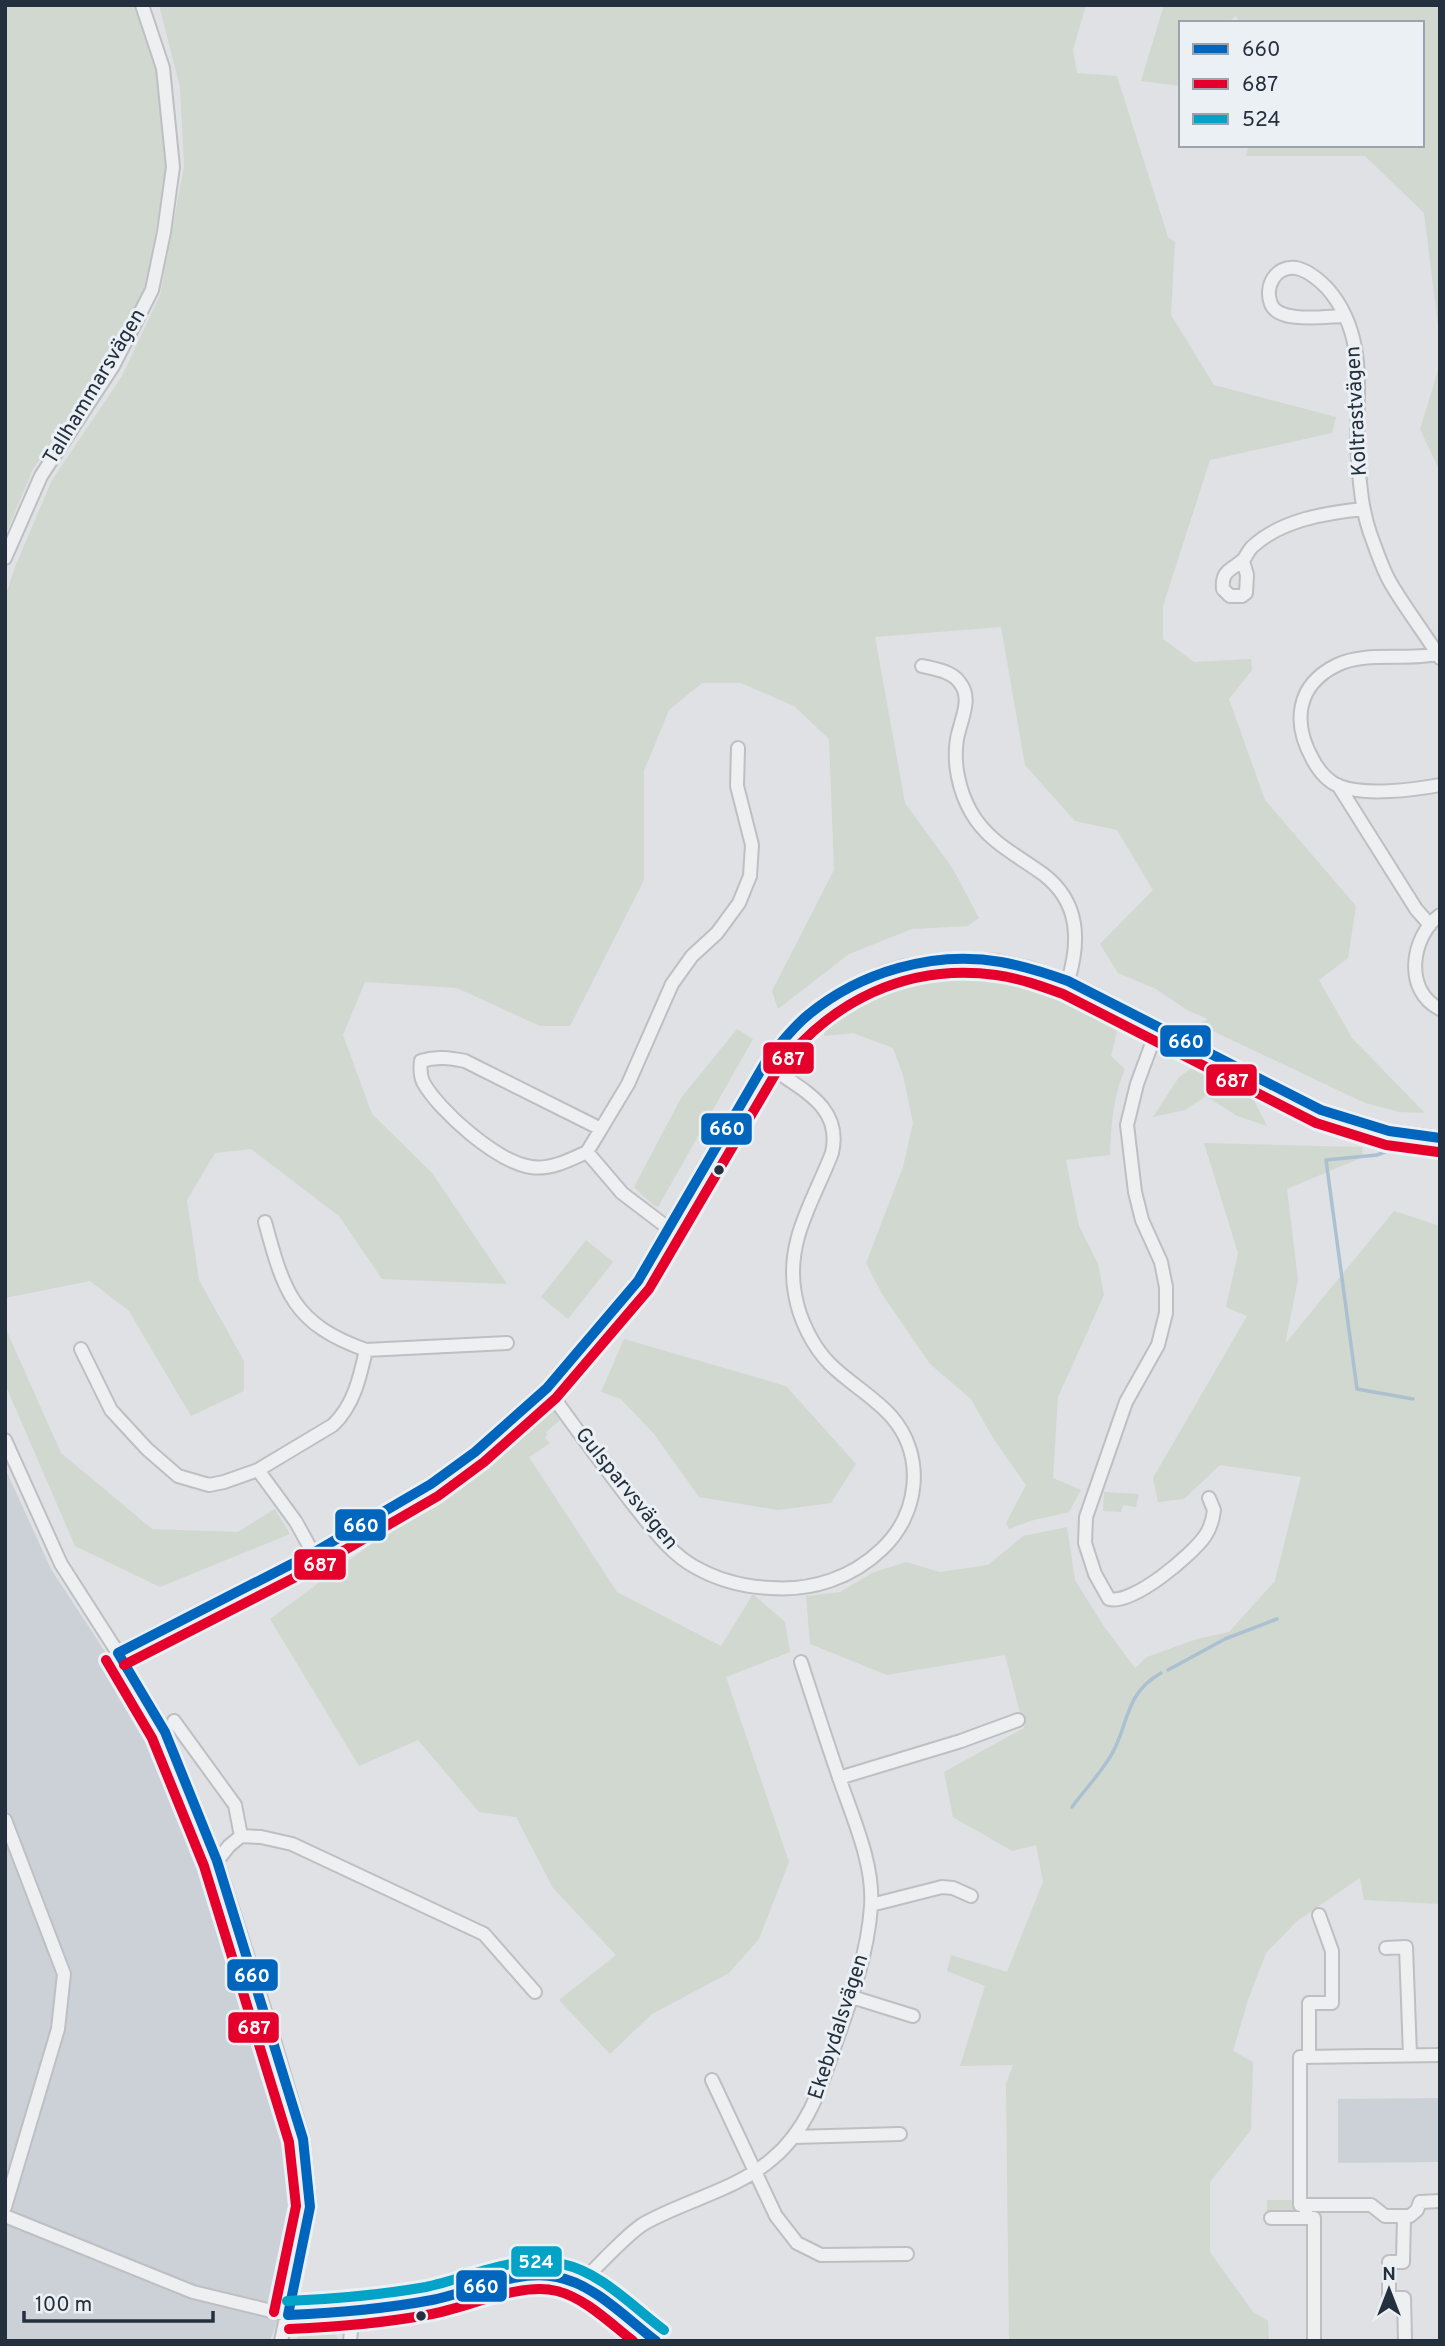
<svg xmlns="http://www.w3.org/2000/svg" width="1445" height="2346" font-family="Overpass,sans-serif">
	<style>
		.built { fill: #ccd1d8 }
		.green { fill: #d0d8cf }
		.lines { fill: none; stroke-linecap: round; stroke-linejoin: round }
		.stream { stroke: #abc1d1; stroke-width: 3.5 }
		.minor-casing { stroke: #bdbfc2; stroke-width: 16 }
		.minor { stroke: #eeeff1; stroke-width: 12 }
		.bus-1-casing { stroke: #ebf0f5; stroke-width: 16 }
		.bus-2-casing { stroke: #ebf0f5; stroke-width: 16 }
		.bus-3-casing { stroke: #ebf0f5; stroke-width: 16 }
		.bus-1 { stroke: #0065bd; stroke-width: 10 }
		.bus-2 { stroke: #e4002b; stroke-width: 10 }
		.bus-3 { stroke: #02a3c7; stroke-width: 10 }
		.bus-dot { fill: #25303e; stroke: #ebf0f5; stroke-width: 2.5 }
		.labels { text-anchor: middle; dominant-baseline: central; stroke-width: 6; stroke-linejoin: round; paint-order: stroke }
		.street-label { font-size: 21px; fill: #25303e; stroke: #ebf0f5 }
		.line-badge { stroke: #ebf0f5; stroke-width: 2.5 }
		.badge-label { font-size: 19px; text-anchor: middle; font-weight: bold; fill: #fff }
	</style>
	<rect width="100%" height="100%" fill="#dfe1e4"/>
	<path class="built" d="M5 1468 51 1569 159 1734 207 1865 292 2141 298 2207 283 2305 270 2341H5Z
		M1440 2098V2162L1338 2163V2099Z"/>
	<path class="green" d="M5 5H135L157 68 167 163 147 283 107 361 33 469 5 536Z
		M159 5H1086L1073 50 1077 73 1117 76 1168 237 1175 242 1171 315 1214 385 1336 417 1332 433 1210 460 1163 606V639L1194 662 1251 659 1252 670 1229 699 1265 800 1356 906 1348 958 1319 980 1352 1038 1425 1113 1400 1112 1365 1103 1198 1024 1208 1019 1187 1010 1156 989 1118 973 1100 944 1153 890 1117 830 1075 821 1025 765 1001 627 875 637 905 803 953 869 979 918 968 926 912 929 849 954 778 1009 772 991 834 870 829 739 794 706 741 683H702L669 710 644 771V880L570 1026H540L457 988 365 982 343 1035 372 1114 432 1173 507 1284 382 1279 339 1216 251 1149 215 1153 187 1200 199 1280 244 1361V1391L191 1416 129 1311 90 1281 5 1298V597L15 567 52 480 122 376 160 295 184 166 180 87Z
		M1164 5H1440V342L1424 213 1365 156H1246L1249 145H1422V23H1240L1236 16 1227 23H1181V86L1141 81Z
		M1440 364V472L1420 429Z
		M947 969 1007 972 1088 1003 1119 1023 1111 1056 1125 1069C1113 1097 1111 1125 1110 1155L1066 1160 1079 1226 1098 1264 1104 1295 1058 1397 1053 1478 1081 1490 1069 1512 1030 1521 1009 1529 1006 1523 1026 1485 993 1438 971 1399 930 1364 882 1294 866 1263 903 1167 913 1123 903 1075 893 1048 853 1033 824 1036 826 1012 884 982Z
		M737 1029 753 1039 658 1207 653 1205 634 1187 681 1098Z
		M1203 1060 1227 1076 1246 1085 1267 1126 1237 1116 1206 1096 1185 1110 1153 1117 1179 1077Z
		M1204 1143 1362 1147 1363 1157 1287 1189 1298 1280 1285 1344 1394 1211 1440 1226V1904L1364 1900 1360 1878 1297 1921 1266 1953 1248 2000 1233 2051 1253 2062 1251 2130 1210 2182V2252L1253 2312 1268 2321 1269 2341H1009L1006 2084 1013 2065 960 2066 985 1986 947 1971 951 1955 1007 1972 1043 1882 1036 1845 1012 1851 953 1817 944 1772 1024 1728 1005 1655 887 1675 810 1644 806 1596 840 1592 872 1573 906 1562 940 1572 988 1565 1023 1536 1067 1527 1075 1580 1103 1625 1135 1668 1147 1657 1197 1639 1229 1632 1274 1582V1584L1301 1477 1220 1465 1184 1499 1158 1502 1153 1478 1247 1316 1226 1307 1238 1253Z
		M586 1240 613 1262 568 1319 541 1297Z
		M5 1327 61 1453 152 1529 238 1532 275 1509 290 1534 160 1587 75 1546 5 1384Z
		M624 1339 786 1386 856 1464 831 1503 778 1510 699 1497 654 1434 621 1399 601 1392Z
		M547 1405 555 1407 561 1415 560 1420 546 1432 547 1435 545 1438 550 1443 529 1457 617 1592 721 1646 753 1594 785 1622 790 1652 726 1677 789 1862 759 1939 729 1973 652 2014 610 2054 559 2000 616 1955 553 1888 516 1817 479 1812 418 1740 359 1766 270 1619 439 1494Z
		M1104 1492 1139 1494 1136 1507 1123 1505 1121 1512 1103 1511Z
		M1267 2200H1293V2213L1267 2214Z
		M328 2327 341 2341H295C302 2328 314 2328 328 2327Z"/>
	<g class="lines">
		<path class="stream" d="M1390 1150 1377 1155 1326 1160 1357 1389 1413 1399
			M1168 1670 1225 1639 1277 1619
			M1072 1807C1085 1789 1104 1770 1114 1750 1129 1720 1126 1693 1161 1673"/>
		<g class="minor-casing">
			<path id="minor" d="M1345 316C1327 316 1279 324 1271 304 1264 286 1276 265 1296 268 1307 270 1319 280 1327 288 1371 338 1354 399 1358 460 1360 485 1362 510 1370 533 1376 549 1382 568 1390 582 1405 608 1424 632 1440 658
				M5 558 41 476 113 366 152 290 164 232 173 167 163 68 142 5
				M1243 561 1247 575 1246 593 1242 596H1230L1223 589C1221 570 1232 570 1243 560 1246 557 1248 551 1252 547 1281 520 1325 513 1363 509
				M1437 654C1406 661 1365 651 1337 665 1296 685 1292 723 1313 760 1319 771 1327 781 1339 786 1365 796 1413 790 1440 785
				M922 666C935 669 952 671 960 683 973 699 960 721 957 739 953 763 959 791 971 812 988 842 1017 855 1043 874 1080 902 1080 941 1068 981
				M1338 785 1416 909 1430 925
				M1440 915C1411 936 1403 991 1440 1009
				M1158 1027 1137 1084 1127 1125 1135 1192 1142 1220 1161 1262 1166 1287V1313L1158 1345 1126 1402 1086 1517 1085 1543 1095 1574 1109 1599C1133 1605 1192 1555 1205 1536 1210 1529 1213 1518 1214 1510L1209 1498
				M587 1152 601 1129
				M668 1228 622 1193 587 1152C570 1160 550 1170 531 1167 497 1162 439 1111 423 1082 420 1075 420 1069 421 1061 437 1056 450 1058 465 1061L601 1129 628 1084 672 984 692 956 717 933 739 903 750 876 752 845 737 786 738 748
				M81 1349 111 1410 147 1449 178 1476 209 1485 224 1482 258 1470 296 1522 313 1553
				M366 1350 507 1343
				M547 1388C574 1427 603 1465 632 1503 650 1525 669 1553 695 1567 718 1580 745 1587 771 1588 812 1591 852 1578 882 1549 919 1514 926 1456 891 1416 873 1396 849 1383 830 1364 813 1347 799 1319 795 1294 785 1241 814 1200 832 1153 843 1104 798 1089 765 1063
				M5 1440 61 1564 118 1653 165 1732 217 1861 270 2027 303 2139 310 2207 281 2341
				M258 1470 333 1425C354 1405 360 1377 366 1350 293 1324 284 1292 265 1222
				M118 1653 313 1553 431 1484 475 1452 547 1388 638 1281 765 1063 778 1046 808 1015 843 991 882 973 905 966 932 961 962 959 998 961 1030 968 1068 981 1321 1110 1389 1131 1440 1138
				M174 1721 235 1805 241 1836
				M839 1778 961 1741 1018 1720
				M5 1820 64 1974 58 2029 5 2207
				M217 1861 229 1846 241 1836 261 1837 292 1844 484 1934 535 1992
				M871 1905 942 1887 953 1888 971 1896
				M1386 1948 1406 1947 1410 2055
				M852 1997 913 2016
				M1309 2057V2003H1332V1951L1319 1915
				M712 2080 776 2216 797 2243 821 2255 907 2254
				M794 2137 900 2134
				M1306 2205H1371L1385 2216H1410L1417 2210 1420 2202 1440 2201
				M5 2216 193 2292 288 2315 353 2312 453 2295 510 2279 540 2276 558 2277 578 2285 656 2341
				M1404 2216 1403 2262H1389V2298H1404L1405 2341
				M1271 2218H1306
				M578 2285C596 2269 626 2234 645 2223 686 2200 736 2190 772 2159 808 2129 821 2087 835 2045 851 2000 868 1953 871 1906 874 1865 854 1821 841 1783 827 1743 814 1702 801 1662
				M350 2341 353 2312
				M1314 2341V2218H1306V2205H1300V2057L1440 2055"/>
		</g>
		<use href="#minor" class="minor"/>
		<g class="bus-1-casing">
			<path id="bus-1" d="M118 1653 313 1553 431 1484 475 1452 547 1388 638 1281 765 1063C778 1046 792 1028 808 1015 860 972 934 950 1001 962 1024 966 1046 973 1068 981L1321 1110 1389 1131 1440 1138
				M118 1653 165 1732 217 1861 303 2139 310 2207 288 2315
				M288 2315C336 2313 384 2309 432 2300 472 2292 516 2269 557 2277 594 2284 627 2319 656 2341"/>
		</g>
		<g class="bus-2-casing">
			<path id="bus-2" d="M106 1660 152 1738 204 1866 289 2142 296 2206 274 2312
				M124 1665 319 1565 438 1496 484 1462 556 1398 649 1289 777 1071C830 1001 907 963 996 975 1019 978 1041 986 1063 994L1316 1123 1386 1145 1438 1152
				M289 2329C337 2327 385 2323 432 2314 469 2307 520 2282 557 2291 585 2298 610 2323 633 2341"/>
		</g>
		<g class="bus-3-casing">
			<path id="bus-3" d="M287 2301C334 2299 380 2295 426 2287 469 2278 517 2253 562 2264 601 2272 633 2307 664 2330"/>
		</g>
		<use href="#bus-1" class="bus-1"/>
		<use href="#bus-2" class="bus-2"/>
		<use href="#bus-3" class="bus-3"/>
	</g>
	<g class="bus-dot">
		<circle cx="719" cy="1170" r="6"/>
		<circle cx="421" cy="2316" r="6"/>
	</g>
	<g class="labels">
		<g class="street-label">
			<text transform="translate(95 387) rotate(-59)">Tallhammarsvägen</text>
			<text transform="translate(1357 411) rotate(-93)">Koltrastvägen</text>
			<text transform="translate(626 1489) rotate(51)">Gulsparvsvägen</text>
			<text transform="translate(839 2027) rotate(-72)">Ekebydalsvägen</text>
		</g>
	</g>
	<g class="line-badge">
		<rect x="1159" y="1024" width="53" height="34" rx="7" fill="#0065bd"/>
		<rect x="762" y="1041" width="53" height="34" rx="7" fill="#e4002b"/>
		<rect x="1205" y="1063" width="53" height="34" rx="7" fill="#e4002b"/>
		<rect x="700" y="1112" width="53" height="34" rx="7" fill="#0065bd"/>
		<rect x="334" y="1508" width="53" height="34" rx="7" fill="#0065bd"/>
		<rect x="293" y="1548" width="54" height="33" rx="7" fill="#e4002b"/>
		<rect x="226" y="1958" width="53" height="34" rx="7" fill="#0065bd"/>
		<rect x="227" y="2011" width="53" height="33" rx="7" fill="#e4002b"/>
		<rect x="510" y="2245" width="53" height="33" rx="7" fill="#02a3c7"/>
		<rect x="455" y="2269" width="53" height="34" rx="7" fill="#0065bd"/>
	</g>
	<g class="badge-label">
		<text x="1186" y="1048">660</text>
		<text x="788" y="1065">687</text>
		<text x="1232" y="1087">687</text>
		<text x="727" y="1135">660</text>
		<text x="361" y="1532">660</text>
		<text x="320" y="1571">687</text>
		<text x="252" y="1982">660</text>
		<text x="254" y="2034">687</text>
		<text x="536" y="2268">524</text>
		<text x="481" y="2293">660</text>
	</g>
	<rect width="1445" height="2346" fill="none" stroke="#25303e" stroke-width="14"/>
	<rect x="1179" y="21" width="245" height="126" fill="#ebf0f5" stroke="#9ca3ac" stroke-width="2"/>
	<rect x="1193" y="44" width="35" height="10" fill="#0065bd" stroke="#9ca3ac" stroke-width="2"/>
	<text x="1242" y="56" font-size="21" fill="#25303e">660</text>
	<rect x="1193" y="79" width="35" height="10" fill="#e4002b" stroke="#9ca3ac" stroke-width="2"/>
	<text x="1242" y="91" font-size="21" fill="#25303e">687</text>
	<rect x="1193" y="114" width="35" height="10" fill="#02a3c7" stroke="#9ca3ac" stroke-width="2"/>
	<text x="1242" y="126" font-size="21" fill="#25303e">524</text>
	<g transform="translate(1389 2290)" stroke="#ebf0f5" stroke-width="5" paint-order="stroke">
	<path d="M0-5L12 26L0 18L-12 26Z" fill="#25303e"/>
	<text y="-10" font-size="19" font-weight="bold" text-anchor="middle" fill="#25303e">N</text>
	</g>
	<path d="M24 2311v10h189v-10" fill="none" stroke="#25303e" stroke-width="3.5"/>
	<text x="35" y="2311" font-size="21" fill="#25303e" stroke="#ebf0f5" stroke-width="5" paint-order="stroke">100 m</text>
</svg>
